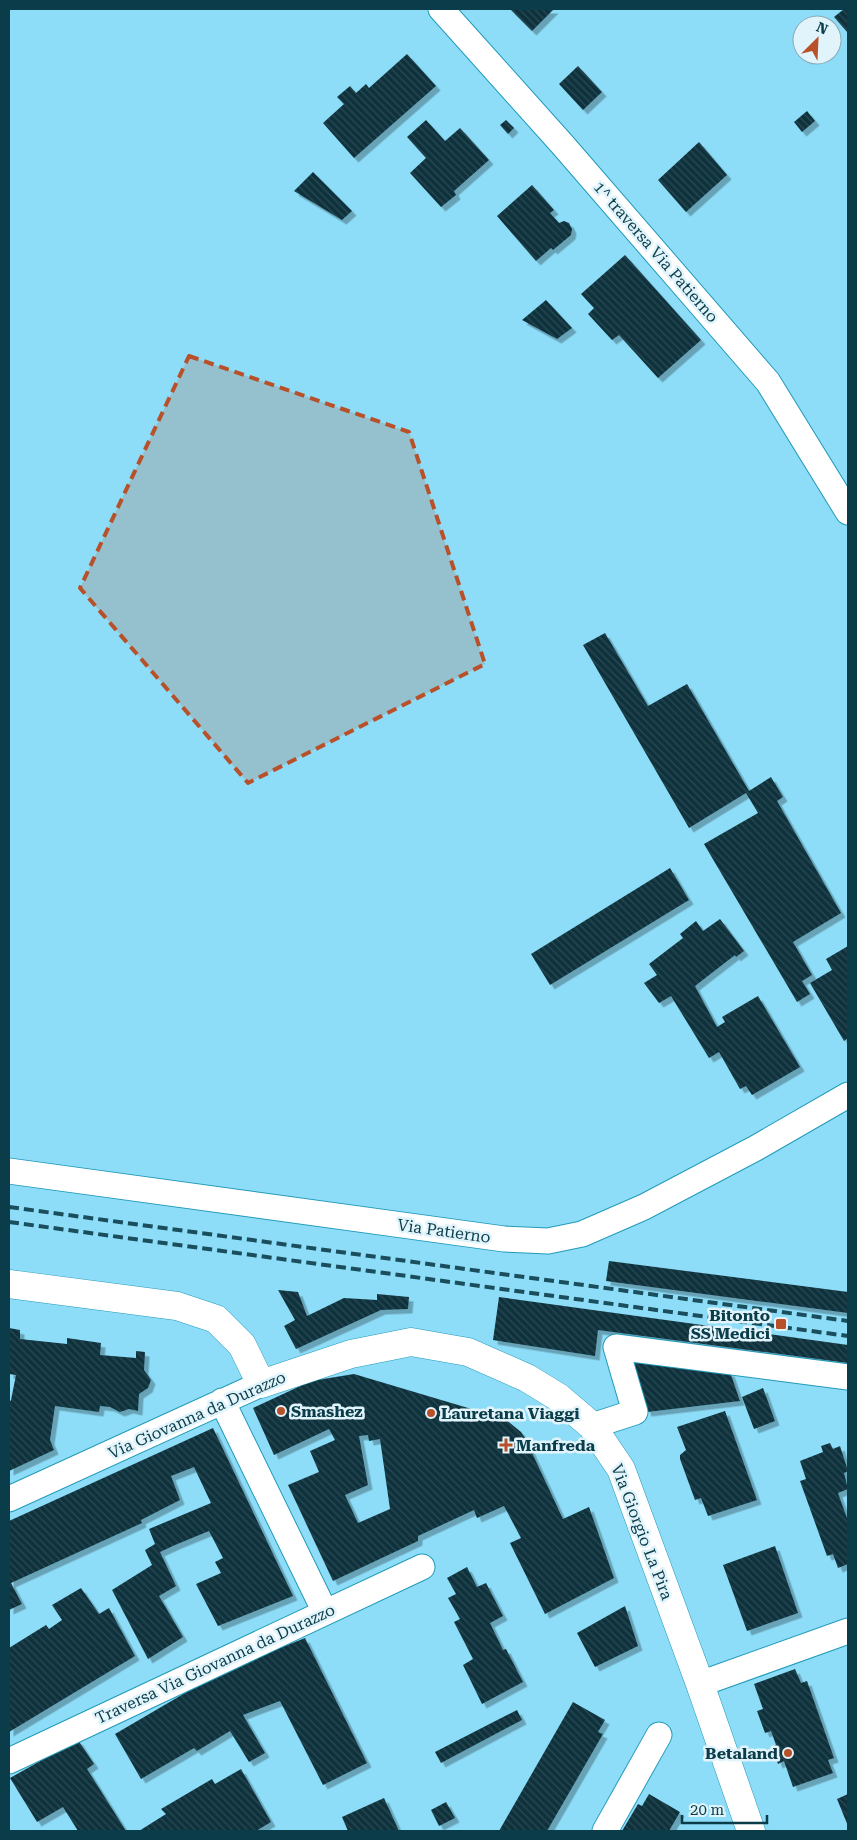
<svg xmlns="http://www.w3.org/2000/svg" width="857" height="1840" font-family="'Roboto Serif',serif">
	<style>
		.building { fill: url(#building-back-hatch); fill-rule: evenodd; filter: url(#shadow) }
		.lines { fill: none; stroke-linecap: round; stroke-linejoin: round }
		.minor-casing { stroke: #229ab9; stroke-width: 27 }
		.tertiary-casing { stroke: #229ab9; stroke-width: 29 }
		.minor { stroke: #fff; stroke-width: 25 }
		.tertiary { stroke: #fff; stroke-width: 28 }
		.rail { stroke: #1a4e5d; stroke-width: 4; stroke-dasharray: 10 5; stroke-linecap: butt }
		.marked { fill: #b85129; fill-opacity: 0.2; stroke: #b85129; stroke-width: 4; stroke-dasharray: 10 6; stroke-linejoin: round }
		.poi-dot { fill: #b85129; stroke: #e1f4fb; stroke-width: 2 }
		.labels { text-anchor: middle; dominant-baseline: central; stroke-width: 5; stroke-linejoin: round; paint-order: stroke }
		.street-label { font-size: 16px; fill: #0b3c49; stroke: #e1f4fb }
		.poi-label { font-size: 16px; font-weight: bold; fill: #0b3c49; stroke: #e1f4fb; text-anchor: start }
	</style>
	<defs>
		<pattern id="building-back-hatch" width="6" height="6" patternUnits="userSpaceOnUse" patternTransform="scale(1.25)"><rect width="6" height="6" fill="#10333d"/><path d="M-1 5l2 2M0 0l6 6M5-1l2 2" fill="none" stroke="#294952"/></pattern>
		<filter id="shadow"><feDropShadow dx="4.5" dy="4.5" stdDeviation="0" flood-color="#0004"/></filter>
	</defs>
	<rect width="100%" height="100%" fill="#8dddf8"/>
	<path class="building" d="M510 9H554L532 31Z
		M844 9H848V33L834 17Z
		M407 54 436 86 354 158 323 123 344 104 337 97 350 86 356 93 366 84 369 88Z
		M578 66 602 92 583 110 559 84Z
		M807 111 815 121 802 132 794 122Z
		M426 120 445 141 460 128 489 160 454 191 456 195 441 207 410 173 426 158 407 137Z
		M506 120 514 128 508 134 500 125Z
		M699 142 727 175 686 212 658 180Z
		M313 172 352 211 342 220 294 191Z
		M532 185 554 210 550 213 559 223 564 221 569 223 572 229 571 235 553 250 551 248 536 261 497 216Z
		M625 255 701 340 658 378 619 335 612 340 588 314 594 308 581 294Z
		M546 300 572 328 557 339 522 320Z
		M605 633 648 706 687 684 749 791 771 777 783 797 777 801 841 913 793 942 812 975 802 981 810 994 797 1002 704 844 758 813 746 793 689 828 583 645Z
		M670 868 689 900 550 985 531 954Z
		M720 919 744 951 736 957 735 955 695 986 697 990 717 1027 725 1022 722 1017 758 996 800 1067 752 1095 746 1086 740 1089 719 1052 709 1058 671 996 659 1003 644 983 657 975 649 964 683 938 680 934 696 921 703 931Z
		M848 946V1038L844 1041 810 983 832 970 826 959Z
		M609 1261 848 1292V1313L606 1281Z
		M278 1290 298 1292 307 1316 344 1298 377 1300V1294L409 1297 408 1309 381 1310 296 1349 284 1326 295 1320Z
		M499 1297 848 1345V1363L598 1330 595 1356 493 1340Z
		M9 1328 20 1330V1339L67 1344V1338L101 1343 100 1355 136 1358V1351L145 1352 144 1370 151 1380 148 1388 139 1394 138 1411 129 1409 120 1412 110 1407 100 1406 99 1412 55 1406 50 1440 54 1450 9 1471V1403L11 1400 16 1375 9 1374Z
		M629 1360 730 1372 740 1401 647 1412Z
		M354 1374 505 1419 521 1432 525 1438 563 1519 589 1507 614 1578 545 1614 510 1543 521 1538 504 1506 477 1518 474 1510 418 1536V1541L333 1581 288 1485 319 1472 310 1451 335 1440 329 1429 274 1455 253 1408 311 1381ZM368 1435 369 1441 380 1439 390 1509 358 1523 345 1495 368 1485 359 1436Z
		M763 1388 775 1421 754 1429 742 1397Z
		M725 1411 757 1500 708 1516 701 1498 695 1500 680 1459V1455L686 1450 677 1427Z
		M213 1428 293 1596 218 1626 196 1584 221 1573 215 1562 223 1558 209 1531 175 1545 160 1552 176 1586 159 1596 183 1637 148 1659 112 1590 152 1565 145 1550 155 1544 149 1529 211 1503 194 1467 171 1476 180 1500 141 1520 142 1523 11 1583 22 1604 9 1610V1521Z
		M830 1443 833 1449 840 1446 848 1471 844 1473 848 1489 838 1493 848 1521V1564L838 1568 833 1554 827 1556 800 1481 806 1479 800 1461 823 1452 821 1446Z
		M775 1546 798 1613 747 1631 723 1565Z
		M467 1567 477 1587 486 1583 503 1616 490 1623 503 1650 506 1649 523 1682 482 1704 463 1665 473 1659 454 1622 460 1619 448 1598 456 1594 447 1578Z
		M81 1588 99 1614 109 1608 135 1656 9 1732V1648L46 1625 49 1629 62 1620 52 1605Z
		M625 1606 638 1646 595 1667 577 1633Z
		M305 1638 367 1763 323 1785 280 1701 243 1715 265 1753 249 1762 230 1731 197 1751 194 1748 141 1779 115 1734 221 1672Z
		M795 1669 801 1683 807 1681 834 1758 828 1760 833 1773 793 1787 784 1761 778 1764 772 1747 776 1745 771 1731 765 1733 757 1711 763 1709 754 1684Z
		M573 1702 605 1720 598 1732 603 1734 547 1831H499Z
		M517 1710 522 1720 441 1763 435 1752Z
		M78 1740 94 1764 87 1769 126 1831H78L63 1807 37 1822 10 1778 67 1746V1747Z
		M241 1769 271 1822 256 1831H139L166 1814 161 1809 212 1779 215 1784Z
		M649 1794 680 1812 669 1831H622L638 1804 642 1806Z
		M848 1794V1826L837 1799Z
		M384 1798 399 1831H348L342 1817Z
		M446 1802 455 1818 439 1826 431 1810Z"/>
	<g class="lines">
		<g class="minor-casing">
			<path id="minor" d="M441 9 562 144 768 382 848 512
				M9 1171 504 1239 548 1241 582 1234 644 1207 756 1148 848 1095
				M222 1401 325 1612
				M592 1426 635 1412 616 1347 848 1377
				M9 1499 261 1384
				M700 1684 848 1631
				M9 1761 422 1567
				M605 1831 659 1735"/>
		</g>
		<g class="tertiary-casing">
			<path id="tertiary" d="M9 1284 177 1306 216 1319 242 1345 261 1384 351 1354 411 1342 468 1352 527 1378 558 1397 592 1426 621 1469 700 1684 751 1831"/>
		</g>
		<use href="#minor" class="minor"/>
		<use href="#tertiary" class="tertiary"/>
		<path class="rail" d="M9 1207 848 1321
			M9 1222 848 1336"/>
	</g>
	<path class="marked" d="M189 356 409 432 485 664 248 783 80 588Z"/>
	<g class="poi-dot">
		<rect x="775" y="1318" width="12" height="12" rx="2.5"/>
		<circle cx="281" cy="1411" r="5"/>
		<circle cx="431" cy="1413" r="5"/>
		<path d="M503.5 1437.5h5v5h5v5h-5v5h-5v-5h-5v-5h5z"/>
		<circle cx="788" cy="1753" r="5"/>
	</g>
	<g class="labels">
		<g class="street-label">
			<text transform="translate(656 252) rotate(49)">1^ traversa Via Patierno</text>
			<text transform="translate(444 1231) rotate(8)">Via Patierno</text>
			<text transform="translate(197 1415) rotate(-24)">Via Giovanna da Durazzo</text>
			<text transform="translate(642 1532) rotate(69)">Via Giorgio La Pira</text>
			<text transform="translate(215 1664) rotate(-25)">Traversa Via Giovanna da Durazzo</text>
		</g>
		<g class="poi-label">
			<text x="770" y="1315" text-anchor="end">Bitonto<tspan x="770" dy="18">SS Medici</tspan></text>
			<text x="291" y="1411">Smashez</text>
			<text x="441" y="1413">Lauretana Viaggi</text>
			<text x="516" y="1445">Manfreda</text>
			<text x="778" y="1753" text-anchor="end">Betaland</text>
		</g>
	</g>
	<rect width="857" height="1840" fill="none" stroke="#0b3c49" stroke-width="20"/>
	<g transform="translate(817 40) rotate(24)"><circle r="24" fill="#e1f4fb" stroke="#8baab4"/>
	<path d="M0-4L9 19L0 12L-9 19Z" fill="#b85129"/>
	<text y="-8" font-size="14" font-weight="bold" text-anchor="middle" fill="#0b3c49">N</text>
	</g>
	<path d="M682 1815v8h85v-8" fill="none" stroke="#0b3c49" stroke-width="2.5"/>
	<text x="690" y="1815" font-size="15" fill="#0b3c49" stroke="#e1f4fb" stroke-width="4" paint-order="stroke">20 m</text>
</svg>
